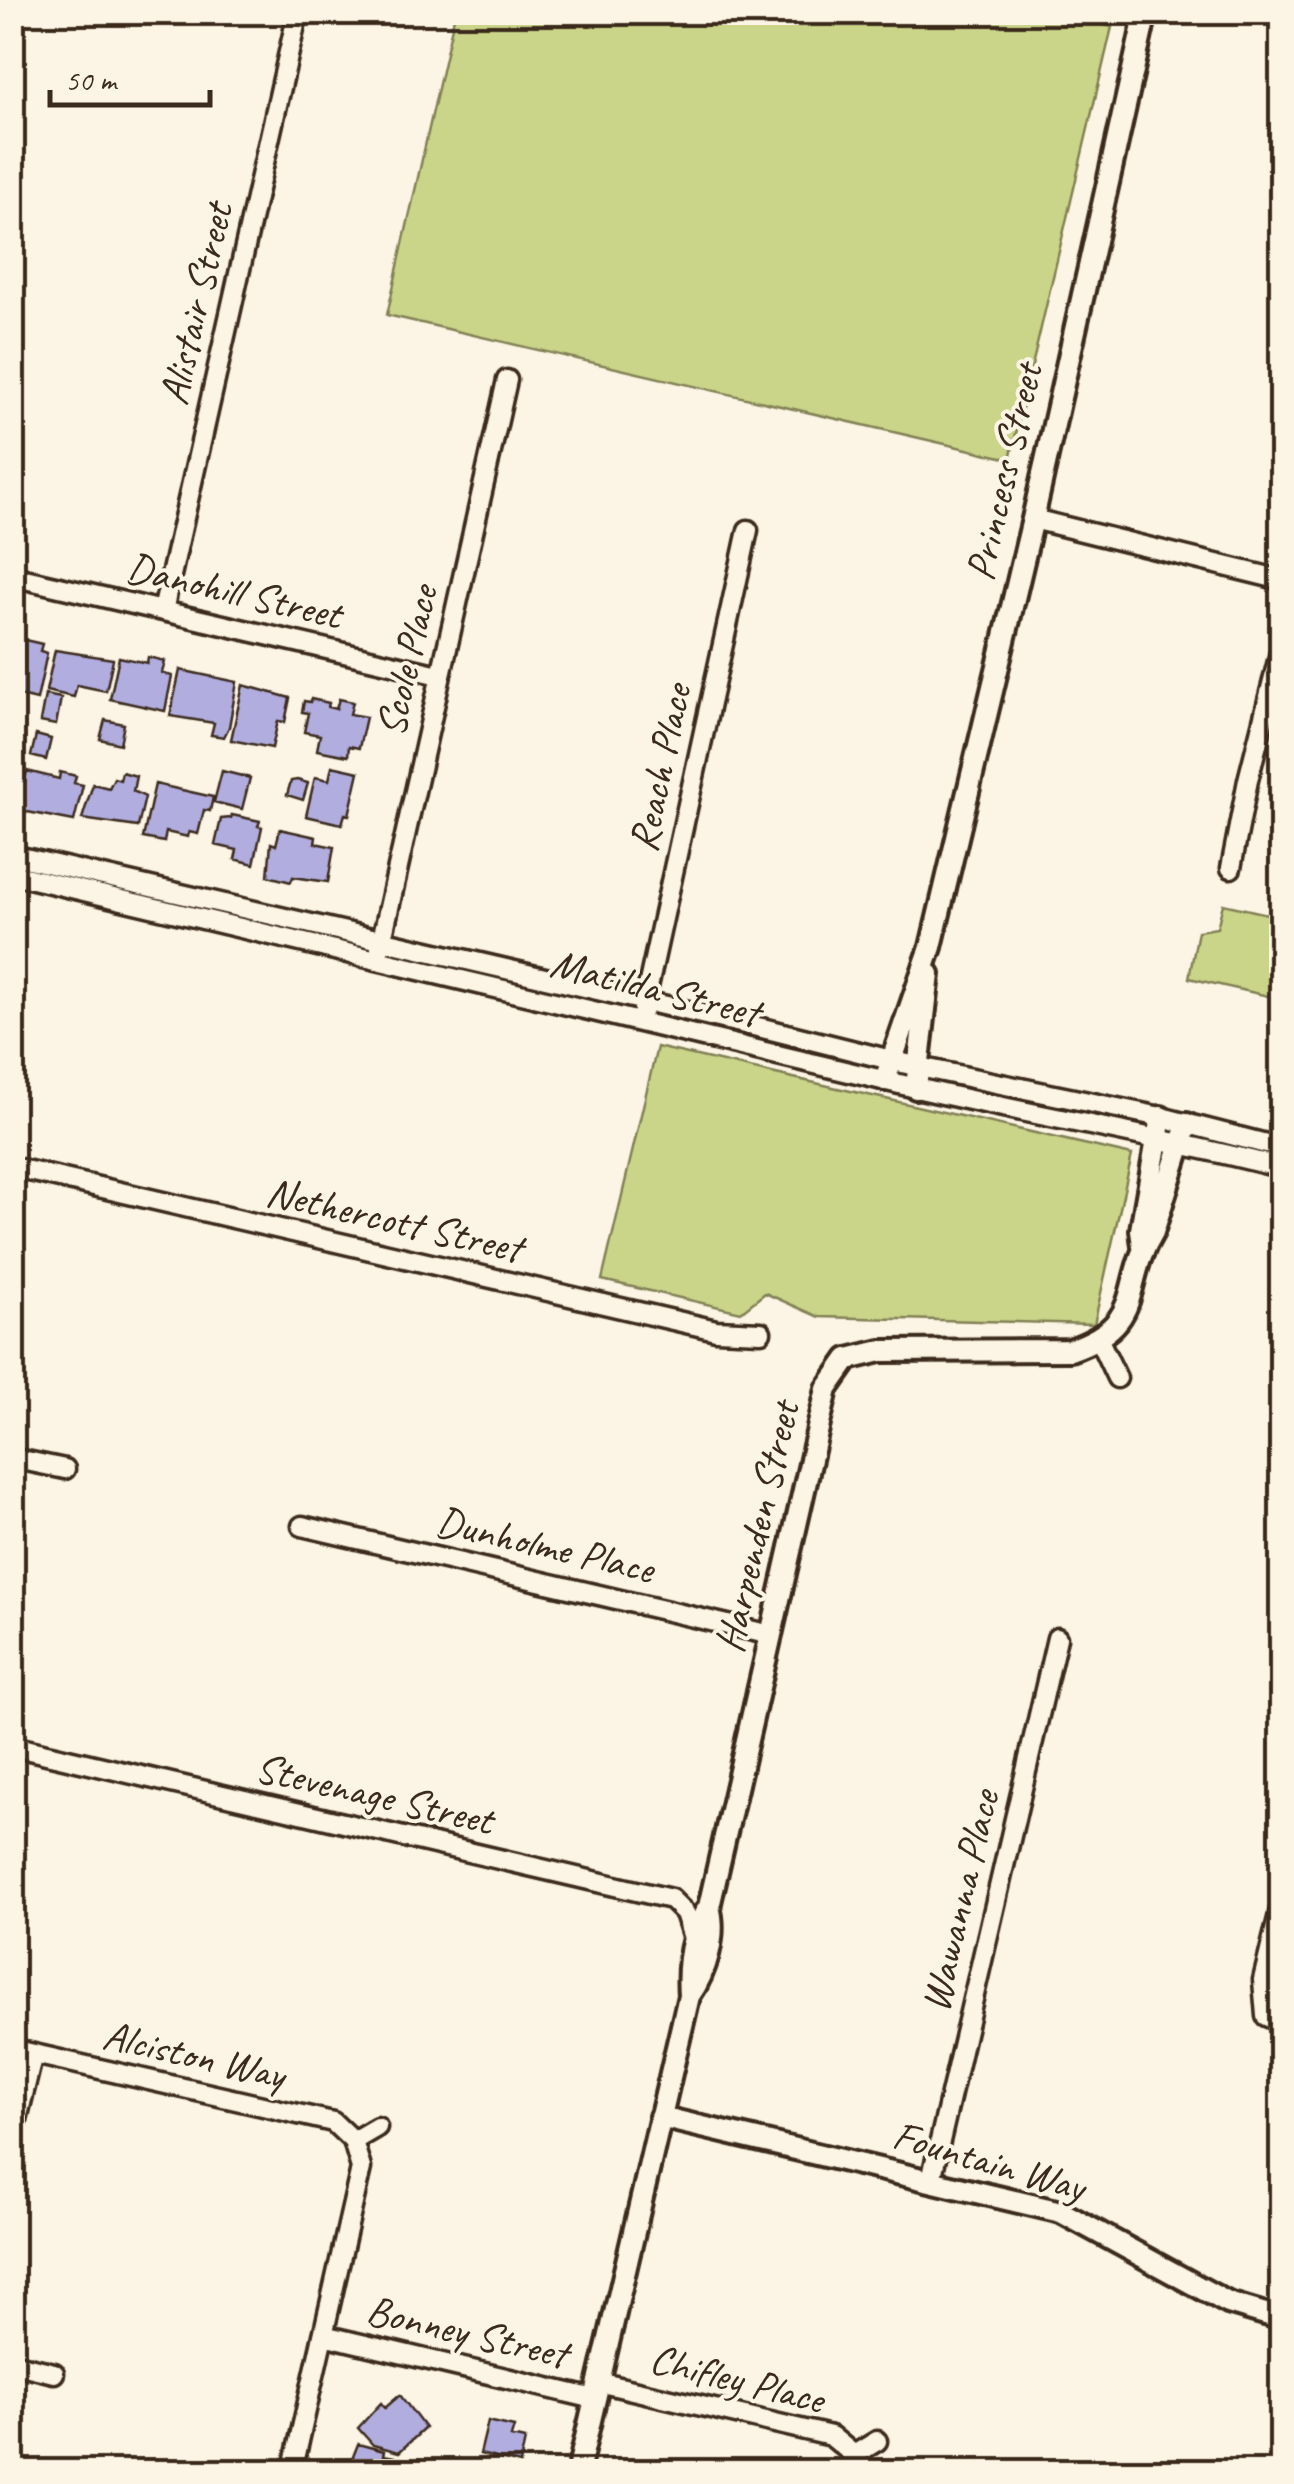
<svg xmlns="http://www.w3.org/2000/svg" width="1294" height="2484" font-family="Caveat,sans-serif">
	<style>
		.green { fill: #cad589; stroke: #828054; stroke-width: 2.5 }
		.building { fill: #b1addf; stroke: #3b2a1e; stroke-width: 2.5 }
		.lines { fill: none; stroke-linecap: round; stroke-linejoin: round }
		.minor-casing { stroke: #3b2a1e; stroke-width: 25 }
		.tertiary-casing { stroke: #3b2a1e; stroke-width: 28 }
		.minor { stroke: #fcf5e5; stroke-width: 18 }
		.tertiary { stroke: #fcf5e5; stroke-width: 20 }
		.labels { text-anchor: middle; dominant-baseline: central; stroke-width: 8; stroke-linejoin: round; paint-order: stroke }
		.street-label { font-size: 42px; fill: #3b2a1e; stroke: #fcf5e5 }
	</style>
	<rect width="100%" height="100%" fill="#fcf5e5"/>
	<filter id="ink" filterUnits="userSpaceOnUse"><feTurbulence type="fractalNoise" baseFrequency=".01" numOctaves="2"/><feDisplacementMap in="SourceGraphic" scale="20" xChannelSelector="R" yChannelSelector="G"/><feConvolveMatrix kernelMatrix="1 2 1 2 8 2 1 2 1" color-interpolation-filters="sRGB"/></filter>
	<g filter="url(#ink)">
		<path class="green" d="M1052 12 1112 27 1010 459 387 315 455 13Z
			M1223 904 1281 917V999L1189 978 1198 931 1217 928Z
			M657 1047 1132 1155 1094 1324 819 1317 765 1293 741 1312 602 1280Z"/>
		<path class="building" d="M12 637 42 644 40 651 47 653 37 700 12 694Z
			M55 650 113 659 106 691 77 685 74 697 46 691Z
			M119 657 147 663 148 657 165 661 162 673 172 676 165 711 110 699Z
			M180 670 237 682 229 727 224 737 211 735 214 723 170 716Z
			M243 685 290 698 285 722 278 721 272 748 231 740Z
			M45 695 61 698 56 725 40 722Z
			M311 699 329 703 328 707 336 709 339 699 353 702 350 714 366 717 359 748 349 746 348 756 317 750 320 735 304 732 308 713 302 712 304 701 310 702Z
			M105 720 124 724 120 744 100 739Z
			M36 735 51 739 46 760 31 756Z
			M332 766 359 772 349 815 345 814 342 824 306 816 315 777 329 780Z
			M27 771 59 779 60 772 76 776 74 783 83 785 74 821 17 810Z
			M222 771 250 778 242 809 214 802Z
			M122 772 136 776 133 791 145 797 138 827 82 819 93 784 109 788 114 778 120 780Z
			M297 780 308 783 303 800 287 795 291 781Z
			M155 784 213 797 210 811 204 810 198 834 189 832 188 837 166 832 164 842 143 838Z
			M232 815 260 821 258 826 262 827 254 864 235 859 237 850 215 845 221 819 231 818Z
			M280 829 316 837 315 843 334 847 328 882 293 877 291 882 268 876 271 843 276 845Z
			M400 2395 425 2428 399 2452 373 2445 358 2428 381 2403 385 2408Z
			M488 2421 514 2427 511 2437 525 2440 520 2464 480 2454Z
			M358 2444 384 2451 383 2455 395 2457 394 2461 398 2462 396 2472H347Z"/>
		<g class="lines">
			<g class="minor-casing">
				<path id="minor" d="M1033 519 1282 580
					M12 576 439 675
					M163 611 298 12
					M12 855 775 1031 919 1067 1161 1117 1282 1148
					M1231 868 1248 780 1282 645
					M12 874C313 943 612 1016 912 1087 1035 1116 1159 1136 1282 1168
					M380 948 507 380
					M643 1010 748 530
					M12 1167 716 1330 761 1332
					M1099 1340 1117 1378
					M12 1458 65 1469
					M302 1526 771 1635
					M12 1746 671 1899 685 1913 694 1941
					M1282 1902 1263 1980 1266 2016 1282 2023
					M12 2049 333 2122 353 2141 361 2168 292 2472
					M12 2140 33 2054
					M353 2141 377 2127
					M931 2180 1057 1638
					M323 2335 595 2399
					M12 2363 54 2373
					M598 2382 831 2436 854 2455 858 2472
					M854 2455 877 2441"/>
			</g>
			<g class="tertiary-casing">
				<path id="tertiary" d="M885 1080 931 947 1033 519 1146 12
					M916 1088 929 974
					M1143 1246 1141 1230 1161 1117
					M689 1996C706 1972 717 1935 709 1907
					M660 2117 1061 2212 1228 2303 1282 2319
					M578 2472 689 1996C687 1966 691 1932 709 1907L827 1389 848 1359 881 1351 1070 1350C1148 1323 1119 1287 1153 1232L1187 1124"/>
			</g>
			<use href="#minor" class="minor"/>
			<use href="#tertiary" class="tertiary"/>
		</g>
	</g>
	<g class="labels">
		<g class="street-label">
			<text transform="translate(196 304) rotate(-77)">Alistair Street</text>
			<text transform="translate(1004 472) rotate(-77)">Princess Street</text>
			<text transform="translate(234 591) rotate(13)">Danohill Street</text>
			<text transform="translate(407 661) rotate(-77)">Scole Place</text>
			<text transform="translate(660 768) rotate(-78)">Reach Place</text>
			<text transform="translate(655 988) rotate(14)">Matilda Street</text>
			<text transform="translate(394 1220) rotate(13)">Nethercott Street</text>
			<text transform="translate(757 1527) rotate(-77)">Harpenden Street</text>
			<text transform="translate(545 1545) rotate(13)">Dunholme Place</text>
			<text transform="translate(374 1794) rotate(13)">Stevenage Street</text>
			<text transform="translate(960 1901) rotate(-77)">Wawanna Place</text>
			<text transform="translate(194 2055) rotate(13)">Alciston Way</text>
			<text transform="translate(989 2161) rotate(16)">Fountain Way</text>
			<text transform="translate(467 2332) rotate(13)">Bonney Street</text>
			<text transform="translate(737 2379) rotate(14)">Chifley Place</text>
		</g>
	</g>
	<rect width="1294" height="2484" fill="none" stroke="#fcf5e5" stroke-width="50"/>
	<rect x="25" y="25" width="1244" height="2434" fill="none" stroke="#3b2a1e" stroke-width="4" filter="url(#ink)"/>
	<path d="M50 90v15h160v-15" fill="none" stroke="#3b2a1e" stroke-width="5"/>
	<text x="65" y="90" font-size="30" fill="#3b2a1e" stroke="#fcf5e5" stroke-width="8" paint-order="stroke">50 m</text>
</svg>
